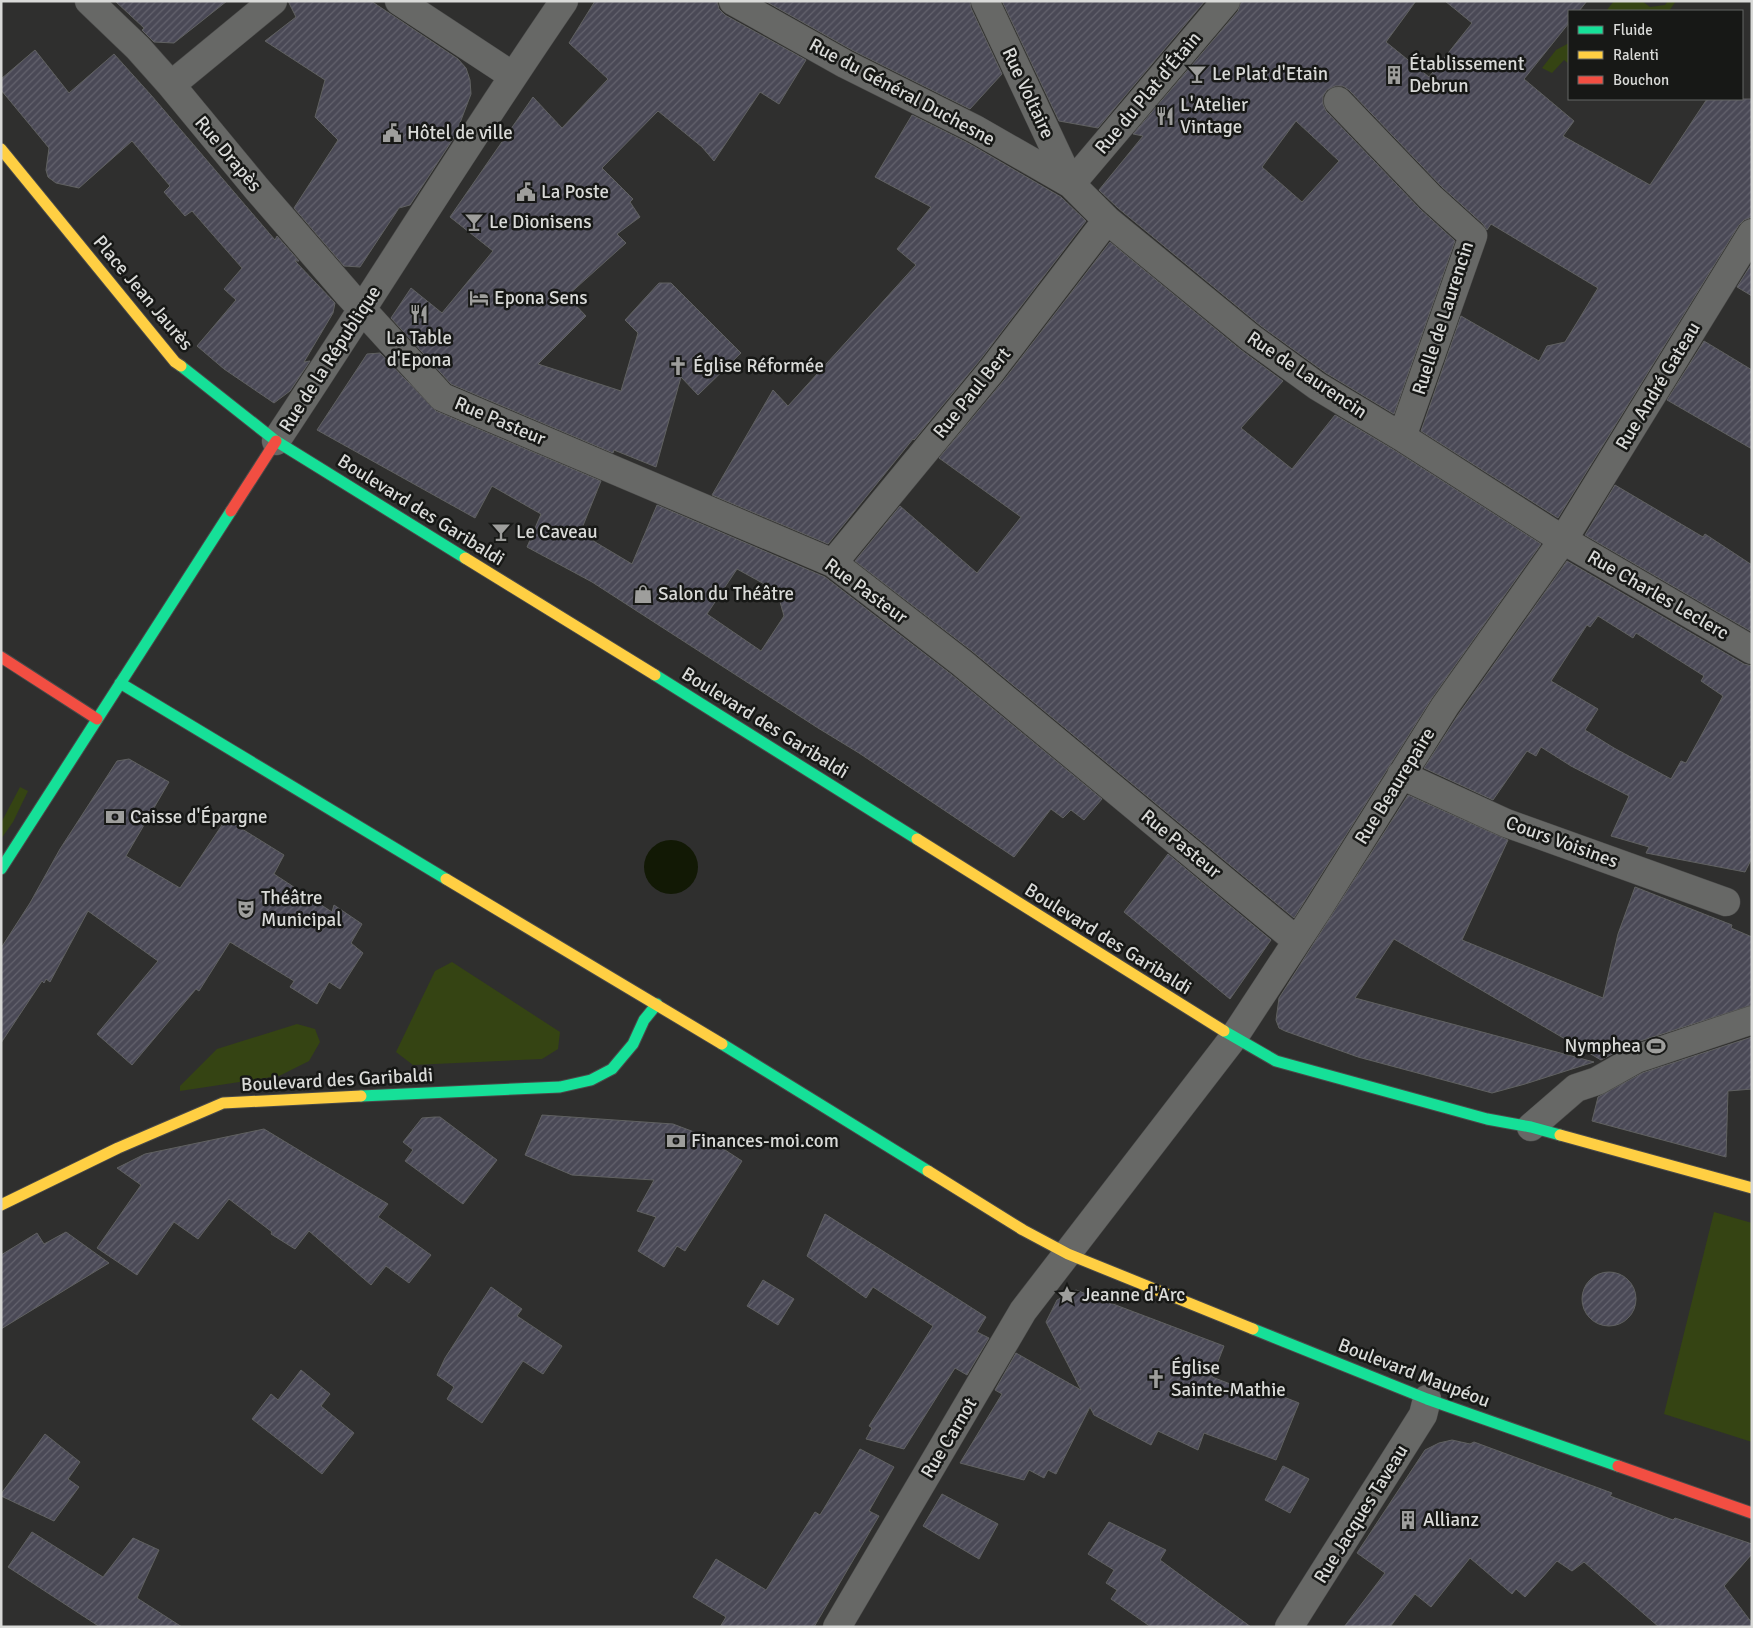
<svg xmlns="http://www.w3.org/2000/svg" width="1753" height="1628" font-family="Signika,sans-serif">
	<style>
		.green { fill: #354413 }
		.water { fill: #121905 }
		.building { fill: url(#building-hatch); stroke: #606161; fill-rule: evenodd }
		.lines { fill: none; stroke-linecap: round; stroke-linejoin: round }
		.street-casing { stroke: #4a4a49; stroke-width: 29 }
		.fast-casing { stroke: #4a4a49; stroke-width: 13 }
		.slow-casing { stroke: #4a4a49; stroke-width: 13 }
		.jam-casing { stroke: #4a4a49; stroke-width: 13 }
		.street { stroke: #676866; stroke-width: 28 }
		.fast { stroke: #16e098; stroke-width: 11 }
		.slow { stroke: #ffcf43; stroke-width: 11 }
		.jam { stroke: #f24e42; stroke-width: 11 }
		.labels { text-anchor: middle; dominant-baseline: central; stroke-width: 5; stroke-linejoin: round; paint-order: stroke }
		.poi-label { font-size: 19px; fill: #d9dad8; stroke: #171816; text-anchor: start }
		.street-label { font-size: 19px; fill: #d9dad8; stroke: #171816 }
	</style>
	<defs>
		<pattern id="building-hatch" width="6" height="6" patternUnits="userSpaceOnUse" patternTransform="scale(1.25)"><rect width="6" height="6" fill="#4a4956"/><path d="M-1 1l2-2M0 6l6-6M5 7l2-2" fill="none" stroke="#64636e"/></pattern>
	</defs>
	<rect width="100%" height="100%" fill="#2f2f2e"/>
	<path class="green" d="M1614 1H1642L1650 7 1665 5 1668 1H1676L1669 11H1606Z
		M1569 43V64L1564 60 1552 73 1542 68 1556 50Z
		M20 787 28 791 13 822 1 839V823Z
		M452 962 560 1032 558 1049 542 1059 413 1065 396 1052 435 971Z
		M297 1024 315 1029 320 1042 309 1061 279 1076 180 1091V1086L217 1049Z
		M1714 1212 1752 1223V1442L1664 1414Z"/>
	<path class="water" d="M644 867a27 27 0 1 1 54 0a27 27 0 1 1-54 0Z"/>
	<path class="building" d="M115 1H227L174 43 154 42 142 30 144 28Z
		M288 1H371L458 59 466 68 470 80 471 94 455 136 410 205 399 208 360 267 344 266 294 208 338 140 315 117 325 80 265 41 296 17Z
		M595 1H717L719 9 725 15 806 60 779 104 760 92 714 161 702 147 658 111 602 168 633 199 630 202 640 217 617 234 626 243 567 296 586 316 538 364 621 391 638 333 625 320 659 283H671L741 353 698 395 681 377 656 467 614 450 613 453 451 384 391 318 411 288 442 313 493 251 450 217 533 97 562 128 608 79 569 43Z
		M765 1H970L971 8 1002 74 970 109 852 50Z
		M1002 1H1205L1098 128 1059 121Z
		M1241 1H1416L1386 42 1429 77 1472 23 1445 1H1587L1579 11H1569V23L1524 79 1574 121 1563 136 1650 185 1707 99H1752V217L1744 220 1739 225 1558 518 1421 431 1461 316 1539 361 1547 346 1565 342 1598 288 1491 224 1487 230 1483 224 1442 187 1349 90 1343 86H1335L1327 90 1323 96V104L1326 111 1420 209 1455 241 1394 414 1326 373 1261 326 1118 208 1099 190 1143 136 1133 134 1238 11ZM1296 121 1339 161 1302 202 1262 167Z
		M35 50 69 93 114 54 151 95 275 240 277 236 299 261H295L335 303 333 313 304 362 310 361 290 391 274 403 224 369 197 346 236 300 224 289 242 268 192 211 185 216 164 192 170 186 132 141 79 188 56 183 48 177 46 170 49 148 1 90V79Z
		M912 115 968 143 1061 197 1086 221 980 360 914 440 913 439 828 544 712 495 773 390 788 406 916 265 897 249 931 207 875 177Z
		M1110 242 1241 350 1283 381 1241 428 1292 469 1335 415 1394 450 1541 544 1432 698 1294 918 972 651 855 561 900 506 977 573 1021 517 939 458 1004 380Z
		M1752 263V296L1737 287Z
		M1704 341 1752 370V449L1667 400Z
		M380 353 436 411 601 481 580 533 632 564 657 505 825 577 952 675 1102 799 1084 820 1071 810 1063 818 1051 809 1014 857 859 753 818 728 592 582 527 547 541 514 492 486 475 518 317 430 367 354ZM737 569 777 591 784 616 761 651 707 614Z
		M1615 485 1703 537 1705 534 1752 565V632L1585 535Z
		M1567 561 1744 664 1752 666V858L1745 872 1646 853 1649 847 1611 836 1629 796 1571 766 1541 747 1536 756 1527 751 1493 800 1424 768 1458 715ZM1598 616 1633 638 1636 633 1704 676 1701 681 1723 696 1686 763 1681 761 1671 779 1614 748 1585 730 1598 709 1551 681 1587 625 1590 627Z
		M129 759 169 782 126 856 180 888 226 819 284 855 274 874 332 912 334 905 362 924 351 943 363 953 340 989 329 982 317 1004 290 987 294 981 230 942 199 991 196 989 132 1065 97 1034 158 961 88 911 50 982 46 979 44 983 42 981 1 1043V948L30 903 60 849 117 761Z
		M1408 795 1508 840 1462 940 1603 998 1618 934 1635 887 1732 925 1731 928 1752 937V1005L1631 1044 1601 1060 1394 939 1355 998 1594 1062 1525 1084 1492 1093 1358 1057 1285 1031 1279 1028 1276 1020 1279 998Z
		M1168 854 1271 940 1230 999 1124 912Z
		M1752 1037V1089L1728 1091 1726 1157 1592 1121 1598 1097 1642 1073Z
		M542 1115 673 1124 702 1135 742 1161 685 1251 677 1246 664 1267 638 1251 656 1217 637 1211 654 1180 572 1175 525 1155Z
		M435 1117H440L497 1160 463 1204 405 1161 413 1150 403 1142 422 1118Z
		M264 1129 388 1204 378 1217 431 1255 409 1283 386 1266 371 1285 309 1231 295 1249 271 1234 272 1232 229 1199 198 1239 174 1222 137 1275 97 1248 141 1185 117 1168 145 1154Z
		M825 1214 986 1317 977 1332 989 1338 967 1375 955 1368 904 1449 866 1439 872 1428 869 1426 933 1326 873 1287 866 1298 807 1256Z
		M66 1232 109 1263 1 1329V1255L37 1233 44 1244Z
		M1582 1299a27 27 0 1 1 54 0a27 27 0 1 1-54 0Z
		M763 1280 794 1299 778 1325 747 1306Z
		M491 1287 522 1309 517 1316 562 1346 543 1374 523 1361 482 1423 447 1399 454 1387 437 1375 445 1358Z
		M1076 1290 1224 1346 1212 1377 1254 1393 1266 1390 1299 1403 1276 1460 1204 1433 1198 1450 1158 1431 1151 1445 1094 1415 1090 1407 1056 1474 1048 1470 1044 1478 1029 1470 1024 1480 960 1463 1002 1394 995 1390 1016 1353 1081 1390 1046 1322 1057 1300Z
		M301 1370 330 1394 321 1406 354 1433 322 1474 252 1419 271 1394 278 1400Z
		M45 1434 80 1462 68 1479 79 1487 54 1521 1 1496V1494Z
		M1452 1440 1470 1444 1474 1442 1612 1493 1610 1496 1673 1520 1675 1518 1752 1544V1554L1724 1586 1752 1623V1627H1659L1584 1562 1572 1571 1557 1561 1525 1597 1516 1589 1512 1594 1470 1558 1431 1607 1415 1594 1390 1627H1344L1385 1573 1357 1553 1425 1450 1439 1443Z
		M860 1449 894 1467 869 1511 879 1516 814 1627H720L726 1617 693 1597 716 1559 766 1590 815 1512 820 1515Z
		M1283 1466 1309 1479 1290 1513 1265 1500Z
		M942 1494 998 1524 979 1559 923 1526Z
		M1109 1522 1166 1550 1160 1560 1251 1627H1151L1111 1599 1117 1590 1106 1583 1114 1570 1088 1554Z
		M32 1532 103 1577 133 1538 159 1550 137 1598 182 1627H100L8 1567Z"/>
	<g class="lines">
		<g class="street-casing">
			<path id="street" d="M89 1 138 48 171 85 257 189 348 294 442 397 833 563 962 663 1297 941
				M399 1 513 76
				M733 1 845 64 975 129 1071 184 1107 220 1251 338 1317 386 1402 437 1563 540 1752 650
				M985 1 1071 184
				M171 85 273 1
				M1338 101 1431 198 1473 236 1402 437
				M1071 184 1226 1
				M276 441C373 295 465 145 564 1
				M833 563 992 370 1107 220
				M1401 775 1506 823 1726 902
				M1531 1127 1576 1088 1597 1081 1636 1059 1752 1020
				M837 1627 1023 1311 1234 1037 1318 909 1445 706 1563 540 1752 233
				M1289 1627 1423 1415 1427 1399"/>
		</g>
		<g class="fast-casing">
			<path id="fast" d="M181 366 276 441 465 558
				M655 675 917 839
				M120 683 446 879
				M1 869 231 511
				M1224 1031 1276 1061 1487 1119 1531 1127 1560 1135
				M722 1044 928 1171
				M361 1096 560 1087 591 1080 612 1069 633 1044 644 1020 657 1004
				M1253 1329 1427 1399 1618 1466"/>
		</g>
		<g class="slow-casing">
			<path id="slow" d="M1 149 175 362 181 366
				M465 558 655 675
				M917 839 1224 1031
				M446 879 722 1044
				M1560 1135 1752 1188
				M928 1171 1023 1230 1068 1254 1253 1329
				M1 1205 118 1148 223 1103 361 1096"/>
		</g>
		<g class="jam-casing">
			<path id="jam" d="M231 511 276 441
				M1 657 97 719
				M1618 1466 1752 1513"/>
		</g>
		<use href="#street" class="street"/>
		<use href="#fast" class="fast"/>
		<use href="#slow" class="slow"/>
		<use href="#jam" class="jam"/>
	</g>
	<defs>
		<g id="bar-bare" transform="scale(1.5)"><path d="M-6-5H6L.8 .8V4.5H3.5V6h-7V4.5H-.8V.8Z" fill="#9e9e9c" stroke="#171816" stroke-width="2.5" paint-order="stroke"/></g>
		<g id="building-bare" transform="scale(1.5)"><path d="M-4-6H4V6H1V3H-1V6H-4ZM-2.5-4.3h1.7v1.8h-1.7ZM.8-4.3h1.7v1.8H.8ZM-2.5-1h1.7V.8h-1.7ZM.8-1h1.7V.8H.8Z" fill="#9e9e9c" stroke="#171816" stroke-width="2.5" paint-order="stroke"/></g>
		<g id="restaurant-bare" transform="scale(1.5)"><path d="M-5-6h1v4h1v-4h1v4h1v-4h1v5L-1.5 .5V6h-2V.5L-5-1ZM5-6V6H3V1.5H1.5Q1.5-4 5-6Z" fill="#9e9e9c" stroke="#171816" stroke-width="2.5" paint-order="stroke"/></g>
		<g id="civic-bare" transform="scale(1.5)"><path d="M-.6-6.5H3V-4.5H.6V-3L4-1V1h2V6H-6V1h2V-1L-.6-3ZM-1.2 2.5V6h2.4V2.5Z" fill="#9e9e9c" stroke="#171816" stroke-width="2.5" paint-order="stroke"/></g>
		<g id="hotel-bare" transform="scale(1.5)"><path d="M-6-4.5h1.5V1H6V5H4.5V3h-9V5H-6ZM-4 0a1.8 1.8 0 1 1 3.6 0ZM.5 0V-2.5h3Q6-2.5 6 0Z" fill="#9e9e9c" stroke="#171816" stroke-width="2.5" paint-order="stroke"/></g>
		<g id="church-bare" transform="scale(1.5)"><path d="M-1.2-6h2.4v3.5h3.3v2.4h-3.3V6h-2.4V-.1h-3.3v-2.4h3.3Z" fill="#9e9e9c" stroke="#171816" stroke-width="2.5" paint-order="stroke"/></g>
		<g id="shop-bare" transform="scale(1.5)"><path d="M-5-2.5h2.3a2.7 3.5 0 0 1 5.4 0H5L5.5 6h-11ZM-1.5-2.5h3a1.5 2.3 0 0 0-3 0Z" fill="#9e9e9c" stroke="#171816" stroke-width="2.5" paint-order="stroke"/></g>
		<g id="bank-bare" transform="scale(1.5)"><path d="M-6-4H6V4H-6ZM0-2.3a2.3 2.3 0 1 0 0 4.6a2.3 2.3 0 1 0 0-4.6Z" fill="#9e9e9c" stroke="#171816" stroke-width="2.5" paint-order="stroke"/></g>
		<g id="theatre-bare" transform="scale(1.5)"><path d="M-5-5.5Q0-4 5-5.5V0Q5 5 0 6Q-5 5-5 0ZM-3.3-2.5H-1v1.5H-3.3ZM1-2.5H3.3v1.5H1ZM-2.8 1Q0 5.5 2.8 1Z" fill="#9e9e9c" stroke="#171816" stroke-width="2.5" paint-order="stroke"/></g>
		<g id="stadium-bare" transform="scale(1.5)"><path d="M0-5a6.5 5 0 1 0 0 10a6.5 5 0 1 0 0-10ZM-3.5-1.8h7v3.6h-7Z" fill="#9e9e9c" stroke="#171816" stroke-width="2.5" paint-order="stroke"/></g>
		<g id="sight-bare" transform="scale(1.5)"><path d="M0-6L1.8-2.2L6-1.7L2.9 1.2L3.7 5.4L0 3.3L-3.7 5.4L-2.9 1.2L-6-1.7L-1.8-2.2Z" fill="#9e9e9c" stroke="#171816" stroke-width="2.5" paint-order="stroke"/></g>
	</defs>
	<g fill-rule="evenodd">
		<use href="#bar-bare" x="1197" y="74"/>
		<use href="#building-bare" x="1394" y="75"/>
		<use href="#restaurant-bare" x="1165" y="116"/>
		<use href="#civic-bare" x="392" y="133"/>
		<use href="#civic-bare" x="526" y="192"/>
		<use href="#bar-bare" x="474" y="222"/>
		<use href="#hotel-bare" x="479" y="298"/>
		<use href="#restaurant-bare" x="419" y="314"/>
		<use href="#church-bare" x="678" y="366"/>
		<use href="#bar-bare" x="501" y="532"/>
		<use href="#shop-bare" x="643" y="594"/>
		<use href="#bank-bare" x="115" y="817"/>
		<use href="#theatre-bare" x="246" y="909"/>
		<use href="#stadium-bare" x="1656" y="1046"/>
		<use href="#bank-bare" x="676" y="1141"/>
		<use href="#sight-bare" x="1067" y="1295"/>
		<use href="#church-bare" x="1156" y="1379"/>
		<use href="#building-bare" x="1408" y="1520"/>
	</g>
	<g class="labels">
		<g class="poi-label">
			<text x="1409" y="64">Établissement<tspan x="1409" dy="22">Debrun</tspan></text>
			<text x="1212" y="74">Le Plat d'Etain</text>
			<text x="1180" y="105">L'Atelier<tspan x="1180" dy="22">Vintage</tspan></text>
			<text x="407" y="133">Hôtel de ville</text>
			<text x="541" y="192">La Poste</text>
			<text x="489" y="222">Le Dionisens</text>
			<text x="494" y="298">Epona Sens</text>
			<text x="419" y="338" text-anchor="middle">La Table<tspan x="419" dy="22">d'Epona</tspan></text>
			<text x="693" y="366">Église Réformée</text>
			<text x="516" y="532">Le Caveau</text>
			<text x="658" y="594">Salon du Théâtre</text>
			<text x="130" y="817">Caisse d'Épargne</text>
			<text x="261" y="898">Théâtre<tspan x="261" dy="22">Municipal</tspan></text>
			<text x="1641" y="1046" text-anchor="end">Nymphea</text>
			<text x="691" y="1141">Finances-moi.com</text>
			<text x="1082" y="1295">Jeanne d'Arc</text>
			<text x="1171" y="1368">Église<tspan x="1171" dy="22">Sainte-Mathie</tspan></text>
			<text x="1423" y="1520">Allianz</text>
		</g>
		<g class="street-label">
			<text transform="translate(902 92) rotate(28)">Rue du Général Duchesne</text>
			<text transform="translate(1028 93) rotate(65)">Rue Voltaire</text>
			<text transform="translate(1148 93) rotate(-50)">Rue du Plat d'Étain</text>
			<text transform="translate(228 154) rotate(50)">Rue Drapès</text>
			<text transform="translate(143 293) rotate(50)">Place Jean Jaurès</text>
			<text transform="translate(1443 318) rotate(-72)">Ruelle de Laurencin</text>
			<text transform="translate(330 359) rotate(-57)">Rue de la République</text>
			<text transform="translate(1307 375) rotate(34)">Rue de Laurencin</text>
			<text transform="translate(1658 386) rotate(-59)">Rue André Gateau</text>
			<text transform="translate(972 393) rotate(-51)">Rue Paul Bert</text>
			<text transform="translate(500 421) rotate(23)">Rue Pasteur</text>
			<text transform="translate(421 510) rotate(32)">Boulevard des Garibaldi</text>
			<text transform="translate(866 591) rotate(36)">Rue Pasteur</text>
			<text transform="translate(1658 595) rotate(30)">Rue Charles Leclerc</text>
			<text transform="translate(765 723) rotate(32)">Boulevard des Garibaldi</text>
			<text transform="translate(1395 786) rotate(-58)">Rue Beaurepaire</text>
			<text transform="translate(1562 842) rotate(20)">Cours Voisines</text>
			<text transform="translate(1181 844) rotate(39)">Rue Pasteur</text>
			<text transform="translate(1108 939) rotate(32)">Boulevard des Garibaldi</text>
			<text transform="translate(337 1080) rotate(-3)">Boulevard des Garibaldi</text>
			<text transform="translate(1414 1373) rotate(21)">Boulevard Maupéou</text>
			<text transform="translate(949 1438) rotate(-59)">Rue Carnot</text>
			<text transform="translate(1361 1514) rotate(-58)">Rue Jacques Taveau</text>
		</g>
	</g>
	<rect width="1753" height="1628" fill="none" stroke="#d9dad8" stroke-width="5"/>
	<rect x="1568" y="10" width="175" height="90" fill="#171816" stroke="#656664"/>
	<rect x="1578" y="26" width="25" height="8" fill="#16e098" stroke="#656664"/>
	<text x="1613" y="35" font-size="15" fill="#d9dad8">Fluide</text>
	<rect x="1578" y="51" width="25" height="8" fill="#ffcf43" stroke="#656664"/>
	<text x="1613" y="60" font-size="15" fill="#d9dad8">Ralenti</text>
	<rect x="1578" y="76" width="25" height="8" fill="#f24e42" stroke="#656664"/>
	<text x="1613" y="85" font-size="15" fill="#d9dad8">Bouchon</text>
</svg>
